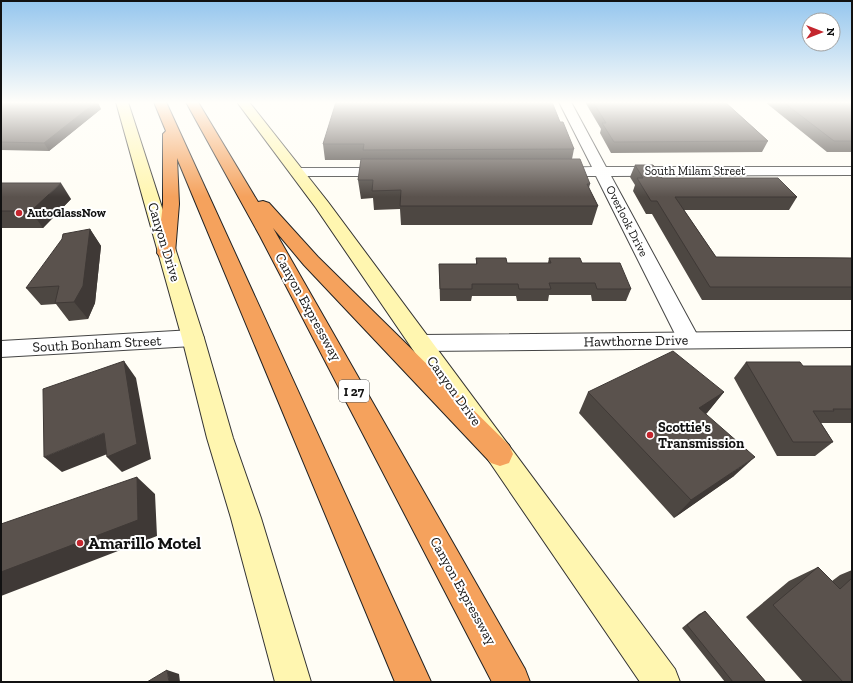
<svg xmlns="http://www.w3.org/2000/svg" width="853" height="683" font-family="'Zilla Slab',serif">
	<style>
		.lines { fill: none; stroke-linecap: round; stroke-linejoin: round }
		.minor-casing { stroke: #444; stroke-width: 2 }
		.tertiary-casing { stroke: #444; stroke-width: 2 }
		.secondary-casing { stroke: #333; stroke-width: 2 }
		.motorway-casing { stroke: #222; stroke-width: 2 }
		.minor { fill: #fff; fill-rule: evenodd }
		.tertiary { fill: #fff; fill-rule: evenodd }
		.secondary { fill: #fff6b0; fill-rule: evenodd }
		.motorway { fill: #f5a25d; fill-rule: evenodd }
		.wall { fill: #4d4742 }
		.shaded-wall { fill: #3f3936 }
		.building { fill: #5a524d; stroke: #3f3936 }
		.poi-dot { fill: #c4262e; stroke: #fff; stroke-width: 1.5 }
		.labels { text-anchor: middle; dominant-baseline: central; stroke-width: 4; stroke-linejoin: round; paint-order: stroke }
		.far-street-label { font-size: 12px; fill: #111; stroke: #fff }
		.far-poi-label { font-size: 12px; font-weight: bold; fill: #111; stroke: #fff; text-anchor: start }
		.shield { fill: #fff; stroke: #585858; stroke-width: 1 }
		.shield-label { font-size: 13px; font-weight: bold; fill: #111 }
		.street-label { font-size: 14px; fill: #111; stroke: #fff }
		.poi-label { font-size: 14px; font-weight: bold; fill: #111; stroke: #fff; text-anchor: start }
		.near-poi-label { font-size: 17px; font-weight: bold; fill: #111; stroke: #fff; text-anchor: start }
	</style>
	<rect width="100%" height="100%" fill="#fffdf5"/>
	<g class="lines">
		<g class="minor-casing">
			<path id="minor" d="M559 102H571L606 167H852V175L611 176 700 340 697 346 689 348 681 346 596 176H555L550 175 548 172 550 169 555 168 592 167Z
				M297 168H389L394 169 396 172 394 175 389 176H297L292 175 290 172 292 169Z"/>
		</g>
		<g class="tertiary-casing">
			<path id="tertiary" d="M193 330 201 332 204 338 201 344 193 346 1 357V341Z
				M852 331V347L421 351 413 349 410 343 413 337 421 335Z"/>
		</g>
		<g class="secondary-casing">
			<path id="secondary" d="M116 102H128L204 338 233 438 261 518 311 682H275L231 518 207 438 182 338Z
				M237 102H249L328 202 675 669 680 682H640L316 208Z"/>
		</g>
		<g class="motorway-casing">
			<path id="motorway" d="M154 102H166L431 682H395L177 158 179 204 175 253 172 257 166 259 160 257 157 253 163 204V134L166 131Z
				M186 102H198L258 202 263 201 269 203 318 257 509 445 513 454 509 463 500 466 491 463 304 265 273 228 525 669 530 682H492L260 236Z"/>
		</g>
		<use href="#minor" class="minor"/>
		<use href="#tertiary" class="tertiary"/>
		<use href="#secondary" class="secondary"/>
		<use href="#motorway" class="motorway"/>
	</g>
	<path class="wall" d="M1 102 101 109 49 151 1 150Z
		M585 102H725L768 141 762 152 611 153 600 133 601 129Z
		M765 102H852V152H827Z
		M560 122 574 149 572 159 590 184 589 188 598 206 592 225H401L400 209 374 210 373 198 361 199 358 180 361 160H325L323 144Z
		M635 165 662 178 797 197 789 210H684L716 257 852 258V300H702L652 214H646L633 191 635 185 630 177Z
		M1 183 71 199 43 228H1Z
		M90 229 101 246 95 303 88 319 69 321 56 304 41 305 26 288Z
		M476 258 507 263H548L549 258 582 263 631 289 626 301H592L591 295H549L548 301H517L516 296H472L471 301H440L439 264H476Z
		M746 362 803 366H852V423H821L833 442 815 456H777L734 378Z
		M588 392H724L706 414 734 476 674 518 579 413Z
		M818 567 832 581 840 575 852 570V682H803L746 617 789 581Z
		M705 611 766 682H725L682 628 699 614Z"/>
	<path class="shaded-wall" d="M96 102H98L101 109 49 151 44 143Z
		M61 183 71 199 43 228 31 211Z
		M90 229 101 246 95 303 88 319 74 302Z
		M124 361 136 378 151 459 122 472 107 457Z
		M724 392 707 413 683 428 699 408Z
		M104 433 120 449 62 472 44 457Z
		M755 457 734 476 674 518 691 500Z
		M137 477 155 494 157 536 1 596V572Z
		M167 670 179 674 180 682H169Z"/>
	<path class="building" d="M1 102H96L44 143 1 142Z
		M336 102H552L560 122H563L574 149 363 150 364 144H323Z
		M593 102H725L768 141 614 142 602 123H606Z
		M783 102H852V141H834Z
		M361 159H580L590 184H587L598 206H400L401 190 372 191 373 180H358Z
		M635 165H653L662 178H778L797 197H675L716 257 852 258V287H710L657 201H651L637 178H643Z
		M1 183H61L31 211H1Z
		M90 229 83 286 74 302 55 303 59 286 26 288 62 239 63 234Z
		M476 258H506L507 263H551L549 258H580L582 263H620L631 289H597L595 283H549L551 289H519L518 284H472V289H440L439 264H477Z
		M673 351 724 392 699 408 755 457 691 500 588 392Z
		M124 361 137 444 107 457 104 433 44 457 43 389Z
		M746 362H800L803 366H852V409H833L834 411H813L833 442H793Z
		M137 477 138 520 1 572V524Z
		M818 567 840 589 852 578V682H843L773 605Z
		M705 611 766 682H733L687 625Z
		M167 670 169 682H147Z"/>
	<linearGradient id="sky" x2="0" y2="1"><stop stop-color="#95c6ee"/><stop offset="0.52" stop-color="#fffefa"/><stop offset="1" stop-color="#fffefa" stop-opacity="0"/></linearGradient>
	<rect width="853" height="197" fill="url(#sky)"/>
	<g class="poi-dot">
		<circle cx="19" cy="213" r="4"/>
		<circle cx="650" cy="435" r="4"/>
		<circle cx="80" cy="543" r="4"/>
	</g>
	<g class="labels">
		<g class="far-street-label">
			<text x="695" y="171">South Milam Street</text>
			<text transform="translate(627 221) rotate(63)">Overlook Drive</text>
		</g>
		<g class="far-poi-label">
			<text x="27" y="213">AutoGlassNow</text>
		</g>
		<rect class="shield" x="339" y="380" width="30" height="22" rx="3"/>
		<g class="shield-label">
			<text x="354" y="391">I 27</text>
		</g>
		<g class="street-label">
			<text transform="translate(164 242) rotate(73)">Canyon Drive</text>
			<text transform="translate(308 307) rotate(61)">Canyon Expressway</text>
			<text transform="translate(636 341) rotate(-1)">Hawthorne Drive</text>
			<text transform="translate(97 344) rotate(-3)">South Bonham Street</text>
			<text transform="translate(454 391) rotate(54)">Canyon Drive</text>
			<text transform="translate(463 591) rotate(61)">Canyon Expressway</text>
		</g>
		<g class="poi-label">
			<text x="658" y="427">Scottie's<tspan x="658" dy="16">Transmission</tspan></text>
		</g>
		<g class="near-poi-label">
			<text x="88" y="543">Amarillo Motel</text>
		</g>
	</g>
	<rect width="853" height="683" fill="none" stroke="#111111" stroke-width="4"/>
	<g transform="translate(821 32) rotate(90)"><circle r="19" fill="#ffffff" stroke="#a0a0a0"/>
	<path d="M0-3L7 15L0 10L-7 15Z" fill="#c4262e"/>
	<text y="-6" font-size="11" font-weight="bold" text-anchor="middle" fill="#111111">N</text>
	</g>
</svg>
